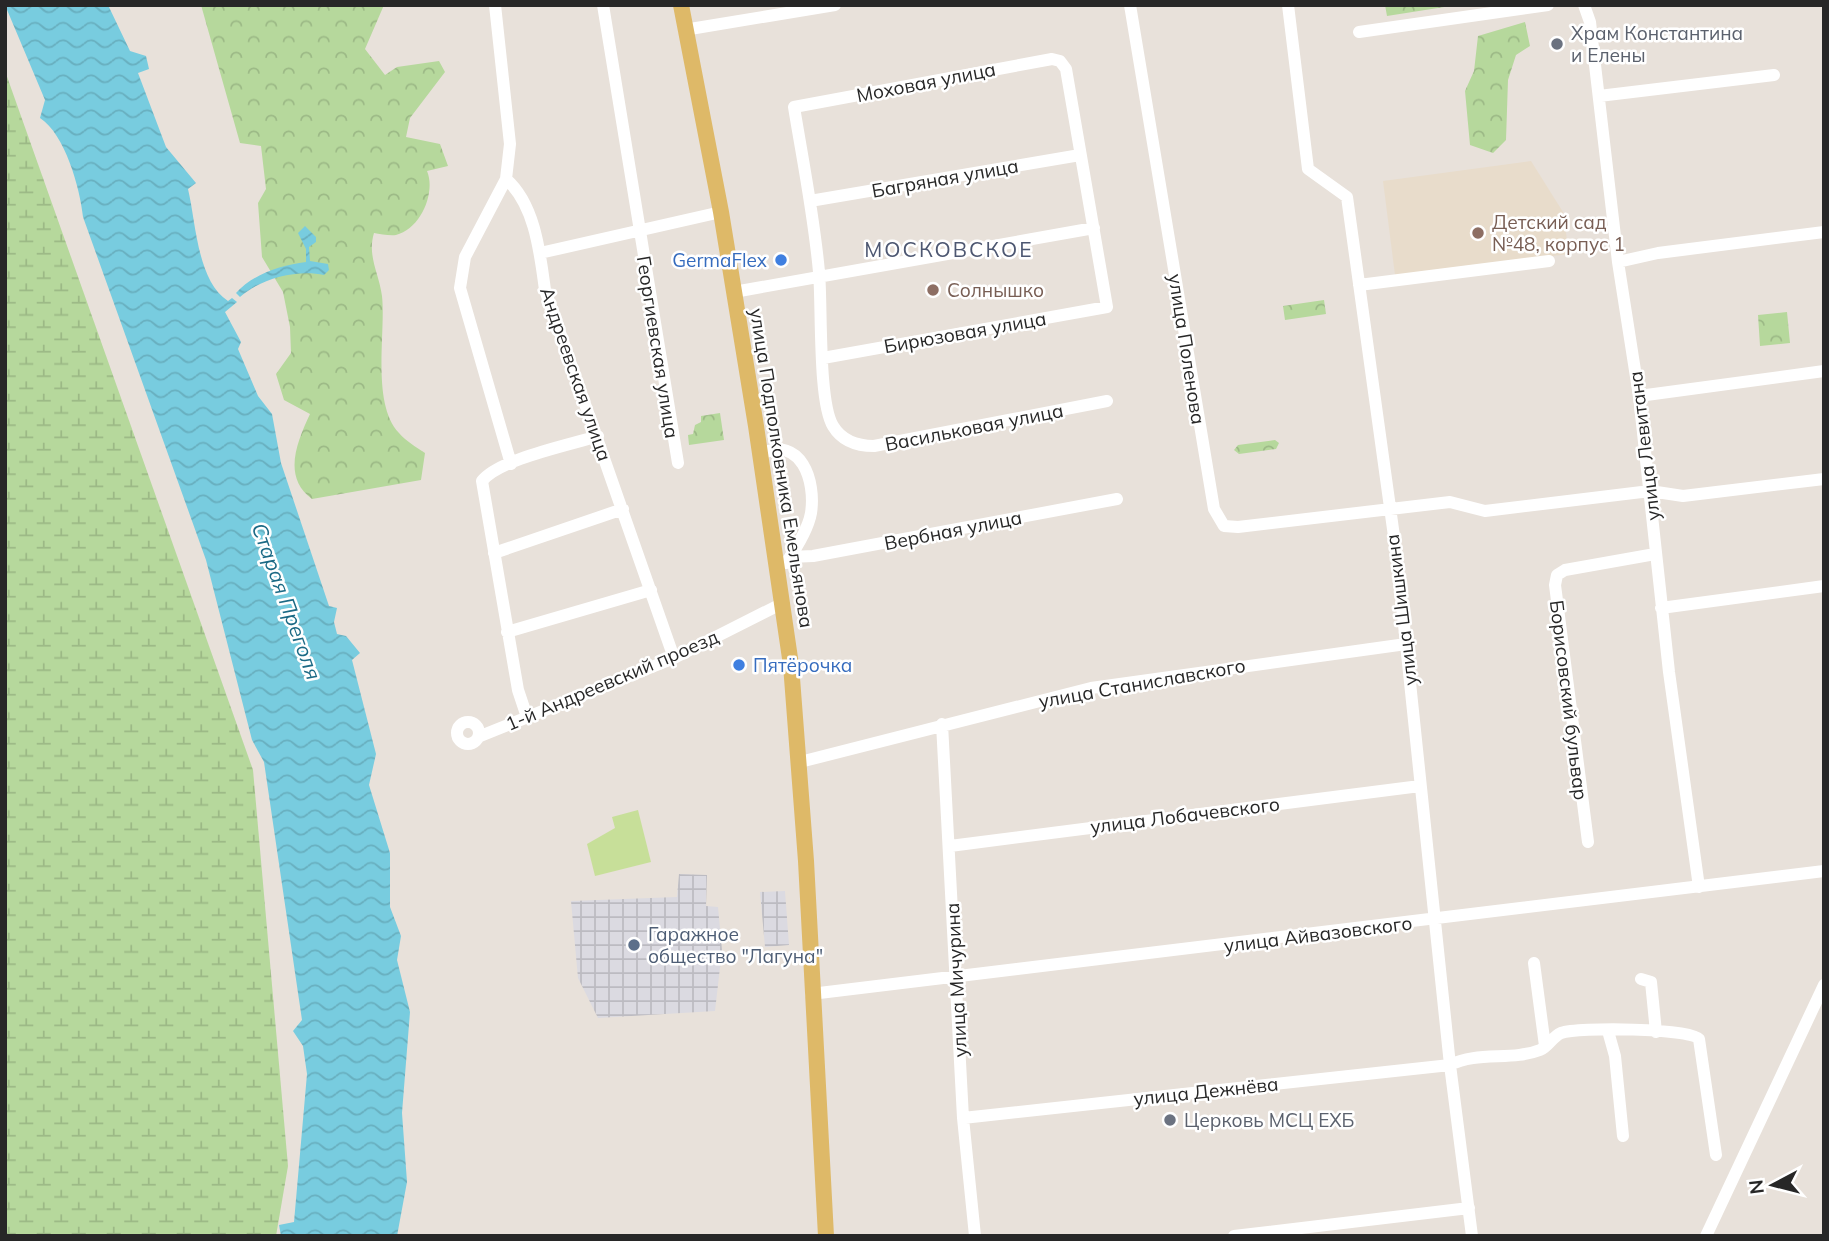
<svg xmlns="http://www.w3.org/2000/svg" width="1829" height="1241" font-family="Mulish,sans-serif">
	<style>
		.industrial { fill: url(#industrial-grid) }
		.education { fill: #e8dccb }
		.forest { fill: url(#forest-crowns) }
		.wetland { fill: url(#wetland-marsh) }
		.pitch { fill: #c7df99 }
		.water { fill: url(#water-waves) }
		.lines { fill: none; stroke-linecap: round; stroke-linejoin: round }
		.minor { stroke: #fff; stroke-width: 12 }
		.major { stroke: #deb968; stroke-width: 16 }
		.worship-dot { fill: #6b7280; stroke: #fff; stroke-width: 2.5 }
		.education-dot { fill: #8d6e63; stroke: #fff; stroke-width: 2.5 }
		.shop-dot { fill: #3f7fe0; stroke: #fff; stroke-width: 2.5 }
		.service-dot { fill: #5c6f8a; stroke: #fff; stroke-width: 2.5 }
		.labels { text-anchor: middle; dominant-baseline: central; stroke-width: 5; stroke-linejoin: round; paint-order: stroke }
		.worship-label { font-size: 19px; fill: #5b616d; stroke: #fff; text-anchor: start }
		.street-label { font-size: 19px; fill: #272727; stroke: #fff }
		.education-label { font-size: 19px; fill: #785e54; stroke: #fff; text-anchor: start }
		.shop-label { font-size: 19px; fill: #366cbe; stroke: #fff; text-anchor: end }
		.service-label { font-size: 19px; fill: #4e5e75; stroke: #fff; text-anchor: start }
		.neighbourhood-label { font-size: 21px; letter-spacing: 2px; fill: #4d5771; stroke: #fff }
		.water-label { font-size: 21px; font-style: italic; fill: #1c6a85; stroke: #fff }
	</style>
	<defs>
		<pattern id="industrial-grid" width="8" height="8" patternUnits="userSpaceOnUse" patternTransform="scale(1.75)"><rect width="8" height="8" fill="#dbdae1"/><path d="M0 4h8M4 0v8" fill="none" stroke="#bcbbc1"/></pattern>
		<pattern id="forest-crowns" width="20" height="18" patternUnits="userSpaceOnUse" patternTransform="scale(1.75)"><rect width="20" height="18" fill="#b6d89c"/><path d="M2 6a3 3 0 1 1 6 0M12 15a3 3 0 1 1 6 0" fill="none" stroke="#9cb986"/></pattern>
		<pattern id="wetland-marsh" width="20" height="14" patternUnits="userSpaceOnUse" patternTransform="scale(1.75)"><rect width="20" height="14" fill="#b6d89c"/><path d="M1 5h8M5 5V1M11 12h8M15 12V8" fill="none" stroke="#9cb986"/></pattern>
		<pattern id="water-waves" width="16" height="10" patternUnits="userSpaceOnUse" patternTransform="scale(1.75)"><rect width="16" height="10" fill="#78ccdf"/><path d="M0 5q4-4 8 0t8 0" fill="none" stroke="#68afbf"/></pattern>
	</defs>
	<rect width="100%" height="100%" fill="#e8e1da"/>
	<path class="industrial" d="M679 874 707 875 706 906 718 907 722 950 715 1011 598 1018 578 978 571 901 677 897Z
		M785 891 789 945 765 947 760 892Z"/>
	<path class="education" d="M1531 161 1563 212 1569 254 1395 275 1383 181Z"/>
	<path class="forest" d="M201 5H384L365 49 385 75 397 67 439 61 445 72 410 118 406 137 440 144 448 166 427 171C436 192 421 229 396 235 390 236 380 234 374 233 367 256 379 273 382 296 386 333 371 403 399 433 406 441 416 447 425 453L421 480 312 499C282 477 297 442 310 414L284 400 276 374 291 353 290 327 283 292 262 257 258 203 266 189 261 146 240 143Z
		M1385 5H1457L1387 16Z
		M1525 22 1530 46 1516 55 1508 80 1506 140 1493 153 1470 145 1465 91 1474 71 1478 36Z
		M1324 300 1326 314 1285 320 1283 306Z
		M1787 312 1790 343 1760 346 1758 315Z
		M720 413 724 440 689 445 688 435 693 434 695 425 701 422V416Z
		M1275 440 1279 443 1276 449 1239 454 1234 450 1238 445Z"/>
	<path class="wetland" d="M5 71 253 770 288 1166 276 1236H5Z"/>
	<path class="pitch" d="M638 810 651 862 595 876 587 844 615 828 612 817Z"/>
	<path class="water" d="M5 5H108L130 51 146 56 149 69 138 73 166 147 196 183 188 189C196 222 197 281 228 301L232 298 237 302 225 312 241 342 238 349 258 396 272 414 281 463 329 606 337 608 334 622 337 634 346 636 360 653 352 660 376 754 369 785 390 853V907L401 936 397 960 410 1012 402 1113 407 1182 397 1236H281L279 1225 294 1222 307 1074 303 1046 293 1031 302 1020 264 762 252 740 206 560 83 217C80 188 65 134 40 118L45 100Z
		M305 226 316 237V242L309 247 310 261 328 264 329 270 324 275C298 269 261 278 240 297L236 293C253 274 281 265 306 262V249L298 233Z"/>
	<g class="lines">
		<path class="minor" d="M495 5 510 144 506 179C535 204 540 253 545 290L674 658
			M603 5 678 463
			M1130 5 1214 509 1224 526 1238 527 1450 502 1485 511 1650 491 1683 496 1824 479
			M1288 5 1308 169 1347 197 1397 558 1450 1065 1472 1236
			M1584 5 1590 22 1618 262 1639 396 1669 672 1699 887
			M684 30 835 5
			M1359 32 1548 5
			M1599 96 1774 75
			M506 179 465 257 460 288 511 464
			M810 201 1080 155
			M540 253 721 212
			M1618 262 1658 253 1824 232
			M1359 285 1549 261
			M734 292 1094 228
			M823 358 1107 307 1066 69 1060 61 1052 59 794 107C803 162 814 216 819 272 822 304 818 402 833 426 842 441 858 446 874 446L1107 401
			M1639 396 1824 371
			M761 454C801 435 816 481 811 513 808 530 795 550 786 563
			M494 553 623 509
			M790 557 813 556 1117 499
			M1661 608 1824 586
			M507 632 651 590
			M527 717 518 690 482 481C499 459 570 445 598 436
			M457 733a11 11 0 1 1 22 0a11 11 0 1 1-22 0Z
			M942 724 963 1118 975 1236
			M478 737 674 658 783 603
			M800 762 1091 688 1406 644
			M1588 842 1555 585 1557 575 1565 570 1655 554
			M950 846 1420 786
			M1534 963 1545 1046
			M1641 979 1651 982 1656 1032
			M811 994 1824 871
			M1608 1031 1615 1056 1623 1136
			M963 1118 1450 1065C1477 1051 1512 1061 1540 1050 1548 1047 1552 1037 1561 1033 1578 1027 1690 1028 1699 1039L1716 1155
			M1234 1236 1469 1208
			M1706 1236 1824 985"/>
		<path class="major" d="M681 5 721 212 756 426 791 665 806 861 826 1236"/>
	</g>
	<g class="worship-dot">
		<circle cx="1557" cy="44" r="7"/>
		<circle cx="1170" cy="1120" r="7"/>
	</g>
	<g class="education-dot">
		<circle cx="1478" cy="233" r="7"/>
		<circle cx="933" cy="290" r="7"/>
	</g>
	<g class="shop-dot">
		<circle cx="781" cy="260" r="7"/>
		<circle cx="739" cy="665" r="7"/>
	</g>
	<circle class="service-dot" cx="634" cy="945" r="7"/>
	<g class="labels">
		<g class="worship-label">
			<text x="1571" y="33">Храм Константина<tspan x="1571" dy="22">и Елены</tspan></text>
			<text x="1184" y="1120">Церковь МСЦ ЕХБ</text>
		</g>
		<g class="street-label">
			<text transform="translate(926 82) rotate(-11)">Моховая улица</text>
			<text transform="translate(945 178) rotate(-10)">Багряная улица</text>
			<text transform="translate(965 332) rotate(-10)">Бирюзовая улица</text>
			<text transform="translate(658 347) rotate(81)">Георгиевская улица</text>
			<text transform="translate(1187 349) rotate(81)">улица Поленова</text>
			<text transform="translate(576 374) rotate(71)">Андреевская улица</text>
			<text transform="translate(974 427) rotate(-11)">Васильковая улица</text>
			<text transform="translate(1644 446) rotate(-97)">улица Левитана</text>
			<text transform="translate(782 468) rotate(81)">улица Подполковника Емельянова</text>
			<text transform="translate(953 530) rotate(-11)">Вербная улица</text>
			<text transform="translate(1401 610) rotate(-97)">улица Шишкина</text>
			<text transform="translate(612 680) rotate(-23)">1-й Андреевский проезд</text>
			<text transform="translate(1142 683) rotate(-10)">улица Станиславского</text>
			<text transform="translate(1569 700) rotate(83)">Борисовский бульвар</text>
			<text transform="translate(1185 815) rotate(-7)">улица Лобачевского</text>
			<text transform="translate(1318 934) rotate(-7)">улица Айвазовского</text>
			<text transform="translate(956 980) rotate(-93)">улица Мичурина</text>
			<text transform="translate(1206 1091) rotate(-6)">улица Дежнёва</text>
		</g>
		<g class="education-label">
			<text x="1492" y="222">Детский сад<tspan x="1492" dy="22">№48, корпус 1</tspan></text>
			<text x="947" y="290">Солнышко</text>
		</g>
		<g class="shop-label">
			<text x="767" y="260">GermaFlex</text>
			<text x="753" y="665" text-anchor="start">Пятёрочка</text>
		</g>
		<g class="service-label">
			<text x="648" y="934">Гаражное<tspan x="648" dy="22">общество "Лагуна"</tspan></text>
		</g>
		<g class="neighbourhood-label">
			<text x="949" y="249">МОСКОВСКОЕ</text>
		</g>
		<g class="water-label">
			<text transform="translate(287 601) rotate(70)">Старая Преголя</text>
		</g>
	</g>
	<rect width="1829" height="1241" fill="none" stroke="#272727" stroke-width="14"/>
	<g transform="translate(1773 1185) rotate(263)" stroke="#ffffff" stroke-width="5" paint-order="stroke">
	<path d="M0-5L12 26L0 18L-12 26Z" fill="#272727"/>
	<text y="-10" font-size="19" font-weight="bold" text-anchor="middle" fill="#272727">N</text>
	</g>
</svg>
